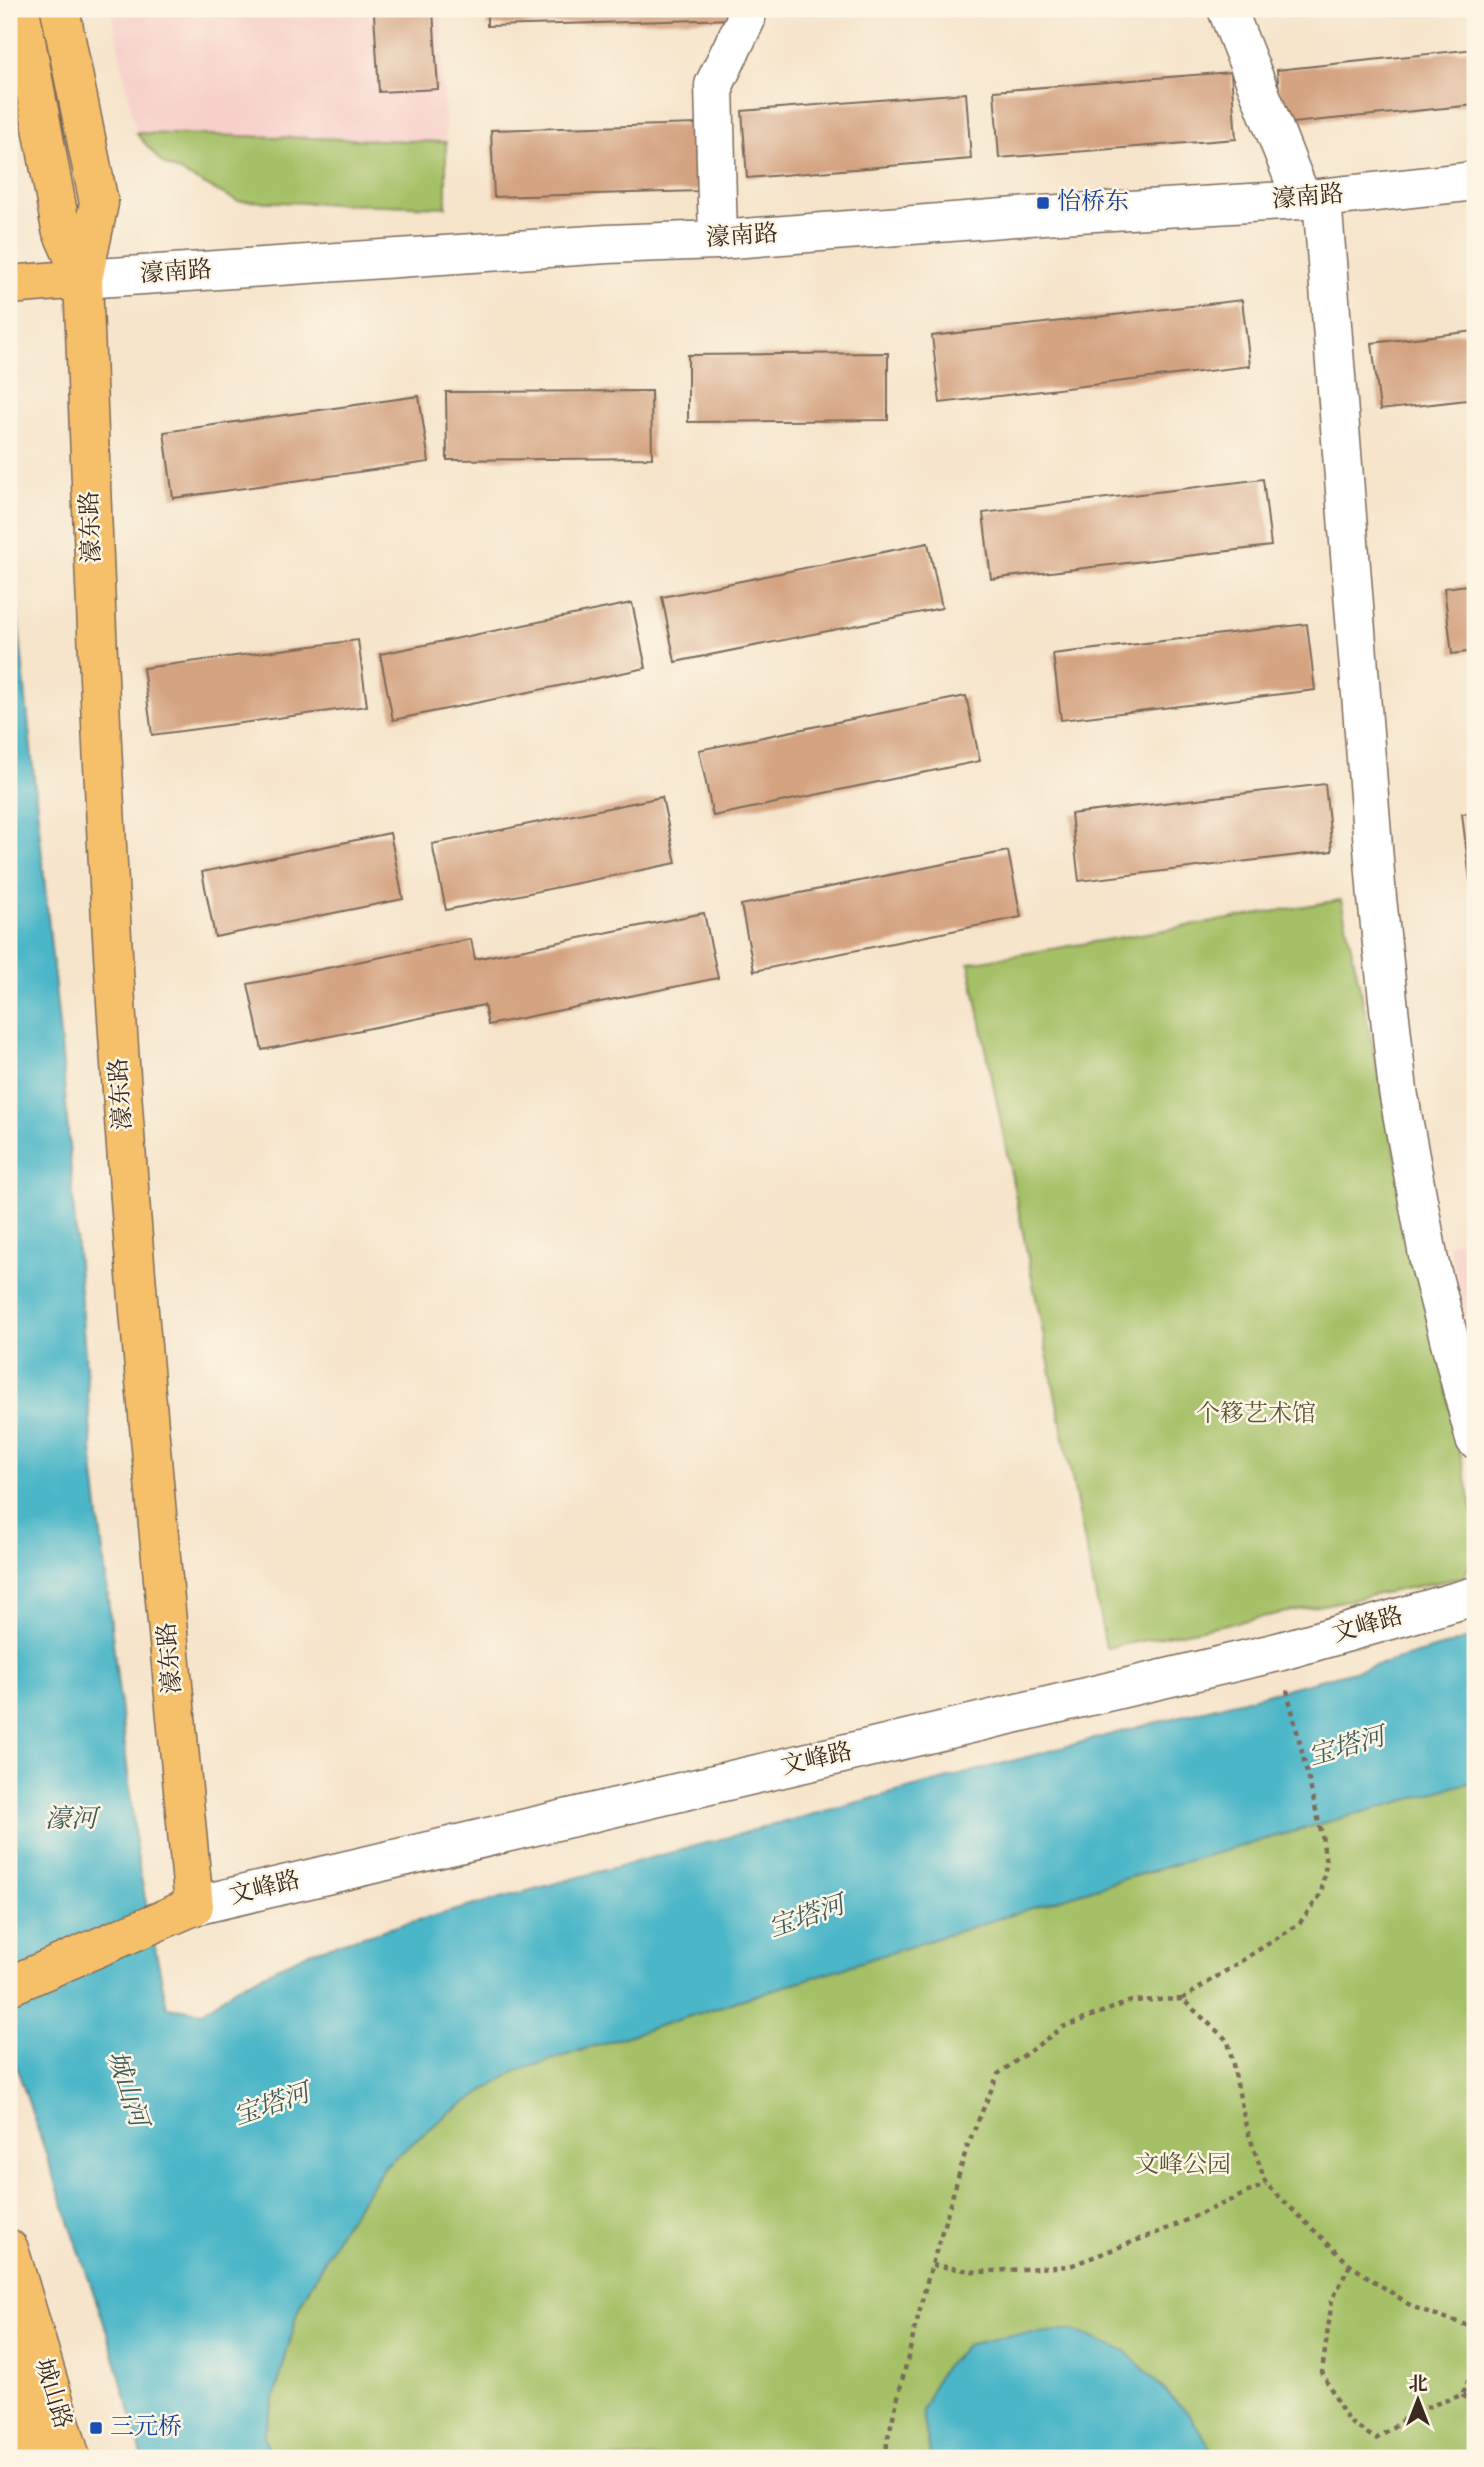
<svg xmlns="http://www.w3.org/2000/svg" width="1484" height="2467" font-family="'Sorts Mill Goudy','Noto Serif SC',serif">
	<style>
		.built { fill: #f7d0cb }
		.green { fill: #a5c066; stroke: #707542; stroke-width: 2 }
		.water { fill: #4bb6c8; stroke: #437073; stroke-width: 2 }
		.building { fill: #d4a381 }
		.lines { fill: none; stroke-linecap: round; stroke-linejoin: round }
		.minor-casing { stroke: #7c6b5b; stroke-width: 41 }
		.major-casing { stroke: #7c6b5b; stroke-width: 41 }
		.path { stroke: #7c6b5b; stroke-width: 4.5; stroke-dasharray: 5 5; stroke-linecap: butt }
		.minor { stroke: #fff; stroke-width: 38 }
		.major { stroke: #f6c06b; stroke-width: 38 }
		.transit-dot { fill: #1a4fb4; stroke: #fcf5e5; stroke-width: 2.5 }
		.labels { text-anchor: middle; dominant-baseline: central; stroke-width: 5; stroke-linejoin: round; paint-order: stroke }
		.street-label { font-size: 24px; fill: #3b2a1e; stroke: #fcf5e5 }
		.transit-label { font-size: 24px; fill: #164399; stroke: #fcf5e5; text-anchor: start }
		.park-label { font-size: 24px; fill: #5b5734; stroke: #fcf5e5 }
		.water-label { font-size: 26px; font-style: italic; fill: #415b5a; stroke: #fcf5e5 }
	</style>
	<rect width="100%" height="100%" fill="#fcf5e5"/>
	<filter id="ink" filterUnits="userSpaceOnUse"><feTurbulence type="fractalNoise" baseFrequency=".0143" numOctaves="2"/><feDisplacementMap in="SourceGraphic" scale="14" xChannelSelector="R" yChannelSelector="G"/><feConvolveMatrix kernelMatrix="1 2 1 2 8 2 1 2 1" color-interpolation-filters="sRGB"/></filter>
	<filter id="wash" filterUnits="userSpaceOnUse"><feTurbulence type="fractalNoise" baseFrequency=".00686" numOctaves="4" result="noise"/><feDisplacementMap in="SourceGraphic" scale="28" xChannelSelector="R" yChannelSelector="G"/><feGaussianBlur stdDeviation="1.57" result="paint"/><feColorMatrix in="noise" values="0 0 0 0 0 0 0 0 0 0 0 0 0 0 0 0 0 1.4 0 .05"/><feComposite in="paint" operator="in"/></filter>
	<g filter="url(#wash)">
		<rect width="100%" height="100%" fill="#f6e4cb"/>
		<path class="built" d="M111 9H441L446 142 136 133Z
			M1475 1235V1351L1448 1244Z"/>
		<path class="green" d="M136 133 446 142V207L237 201 162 163Z
			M1341 900 1475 1521V1553L1464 1577 1106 1648 969 963Z
			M1475 1781V2458H269L264 2435 300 2305 340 2231 386 2165 449 2113 516 2071 1130 1877Z"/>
		<path class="water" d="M9 529 63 1066 94 1474 138 1863 167 2007 203 2012 238 1986 310 1952 404 1924 1116 1733 1389 1662 1475 1637V1781L1130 1877 516 2071 449 2113 386 2165 340 2231 300 2305 264 2435 269 2458H143L108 2335 9 2045Z
			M1073 2330 1126 2351 1190 2416 1218 2458H931L922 2410 938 2375 966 2345 1012 2335Z"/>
		<g id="blocks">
			<path class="building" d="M487 9H735L736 19 487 26Z
				M433 10 438 89 379 92 374 14Z
				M1475 49V105L1282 124 1277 70Z
				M1231 72 1236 139 999 158 994 91Z
				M966 93 971 159 747 178 742 111Z
				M698 124 700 191 494 197 491 130Z
				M1242 300 1250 366 940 403 932 336Z
				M1475 331V399L1380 410 1372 343Z
				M888 353V420L688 422V355Z
				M651 391 652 458 447 460 446 392Z
				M419 396 429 462 173 498 164 432Z
				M1263 479 1271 546 991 579 983 513Z
				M928 543 942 608 675 662 662 597Z
				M1475 584V651L1452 654 1444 588Z
				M632 603 646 668 393 720 380 654Z
				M1307 624 1315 690 1061 720 1053 654Z
				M358 640 367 706 152 735 143 668Z
				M966 696 980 761 713 816 699 750Z
				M1325 784 1332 851 1079 881 1071 814Z
				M662 797 676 863 446 910 432 844Z
				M1475 813V880L1470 881 1462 814Z
				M390 833 403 899 215 937 202 872Z
				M1008 851 1021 917 754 971 741 905Z
				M704 913 718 978 488 1025 484 1005 262 1050 248 984 471 939 475 959Z"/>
		</g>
	</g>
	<g filter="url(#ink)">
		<use href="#blocks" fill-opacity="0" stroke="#7c6b5b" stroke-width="2"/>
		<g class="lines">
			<g class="minor-casing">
				<path id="minor" d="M1227 9 1302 200
					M1322 198 1377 898 1398 1091 1429 1261 1475 1439
					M718 240 714 85 746 19 745 9
					M83 279 607 244 718 240 1043 215 1302 200 1475 181
					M194 1906 1278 1652 1475 1596"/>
			</g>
			<g class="major-casing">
				<path id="major" d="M20 9 61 229 83 279
					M9 285 83 279
					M9 1986 194 1906C169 1640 142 1373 123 1106 103 830 94 555 83 279L99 203 60 9
					M9 2249 71 2458
					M9 2357 36 2458"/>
			</g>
			<path class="path" d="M1182 1999 1299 1924 1321 1894 1326 1864 1322 1835 1287 1690
				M932 2265 977 2272 1070 2266 1169 2228 1266 2184
				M1350 2265 1332 2300 1322 2372 1348 2421 1376 2439 1415 2411 1462 2395 1475 2366
				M1462 2395 1475 2406
				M886 2458 887 2441 926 2285 967 2147 998 2074 1063 2027 1131 2001 1182 1999 1228 2041 1246 2126 1266 2184 1350 2265 1413 2307 1475 2328"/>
			<use href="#minor" class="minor"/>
			<use href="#major" class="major"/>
		</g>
	</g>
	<g class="transit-dot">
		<rect x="1036" y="196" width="14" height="14" rx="3.5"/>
		<rect x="89" y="2421" width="14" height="14" rx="3.5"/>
	</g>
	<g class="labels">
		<g class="street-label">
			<text transform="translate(1308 198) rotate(-5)">濠南路</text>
			<text transform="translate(742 237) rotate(-4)">濠南路</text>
			<text transform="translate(176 273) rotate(-4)">濠南路</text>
			<text transform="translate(92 527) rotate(-92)">濠东路</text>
			<text transform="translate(122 1094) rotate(-94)">濠东路</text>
			<text transform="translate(1368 1626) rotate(-16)">文峰路</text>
			<text transform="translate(171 1658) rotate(-95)">濠东路</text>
			<text transform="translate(817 1760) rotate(-13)">文峰路</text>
			<text transform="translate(265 1889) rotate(-14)">文峰路</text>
			<text transform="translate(52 2394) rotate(73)">城山路</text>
		</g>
		<g class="transit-label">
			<text x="1057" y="203">怡桥东</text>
			<text x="110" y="2428">三元桥</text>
		</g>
		<g class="park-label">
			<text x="1256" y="1415">个簃艺术馆</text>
			<text x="1183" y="2166">文峰公园</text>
		</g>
		<g class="water-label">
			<text transform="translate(1347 1748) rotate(-16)">宝塔河</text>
			<text x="71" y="1820">濠河</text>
			<text transform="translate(807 1918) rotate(-19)">宝塔河</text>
			<text transform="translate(126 2089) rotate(72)">城山河</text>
			<text transform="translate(272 2106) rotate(-19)">宝塔河</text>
		</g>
	</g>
	<rect width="1484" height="2467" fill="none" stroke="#fcf5e5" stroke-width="35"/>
	<g transform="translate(1418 2400)" stroke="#fcf5e5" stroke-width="5" paint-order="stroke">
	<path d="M0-5L12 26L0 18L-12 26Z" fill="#3b2a1e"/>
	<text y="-10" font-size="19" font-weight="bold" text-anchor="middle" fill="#3b2a1e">北</text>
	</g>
</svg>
